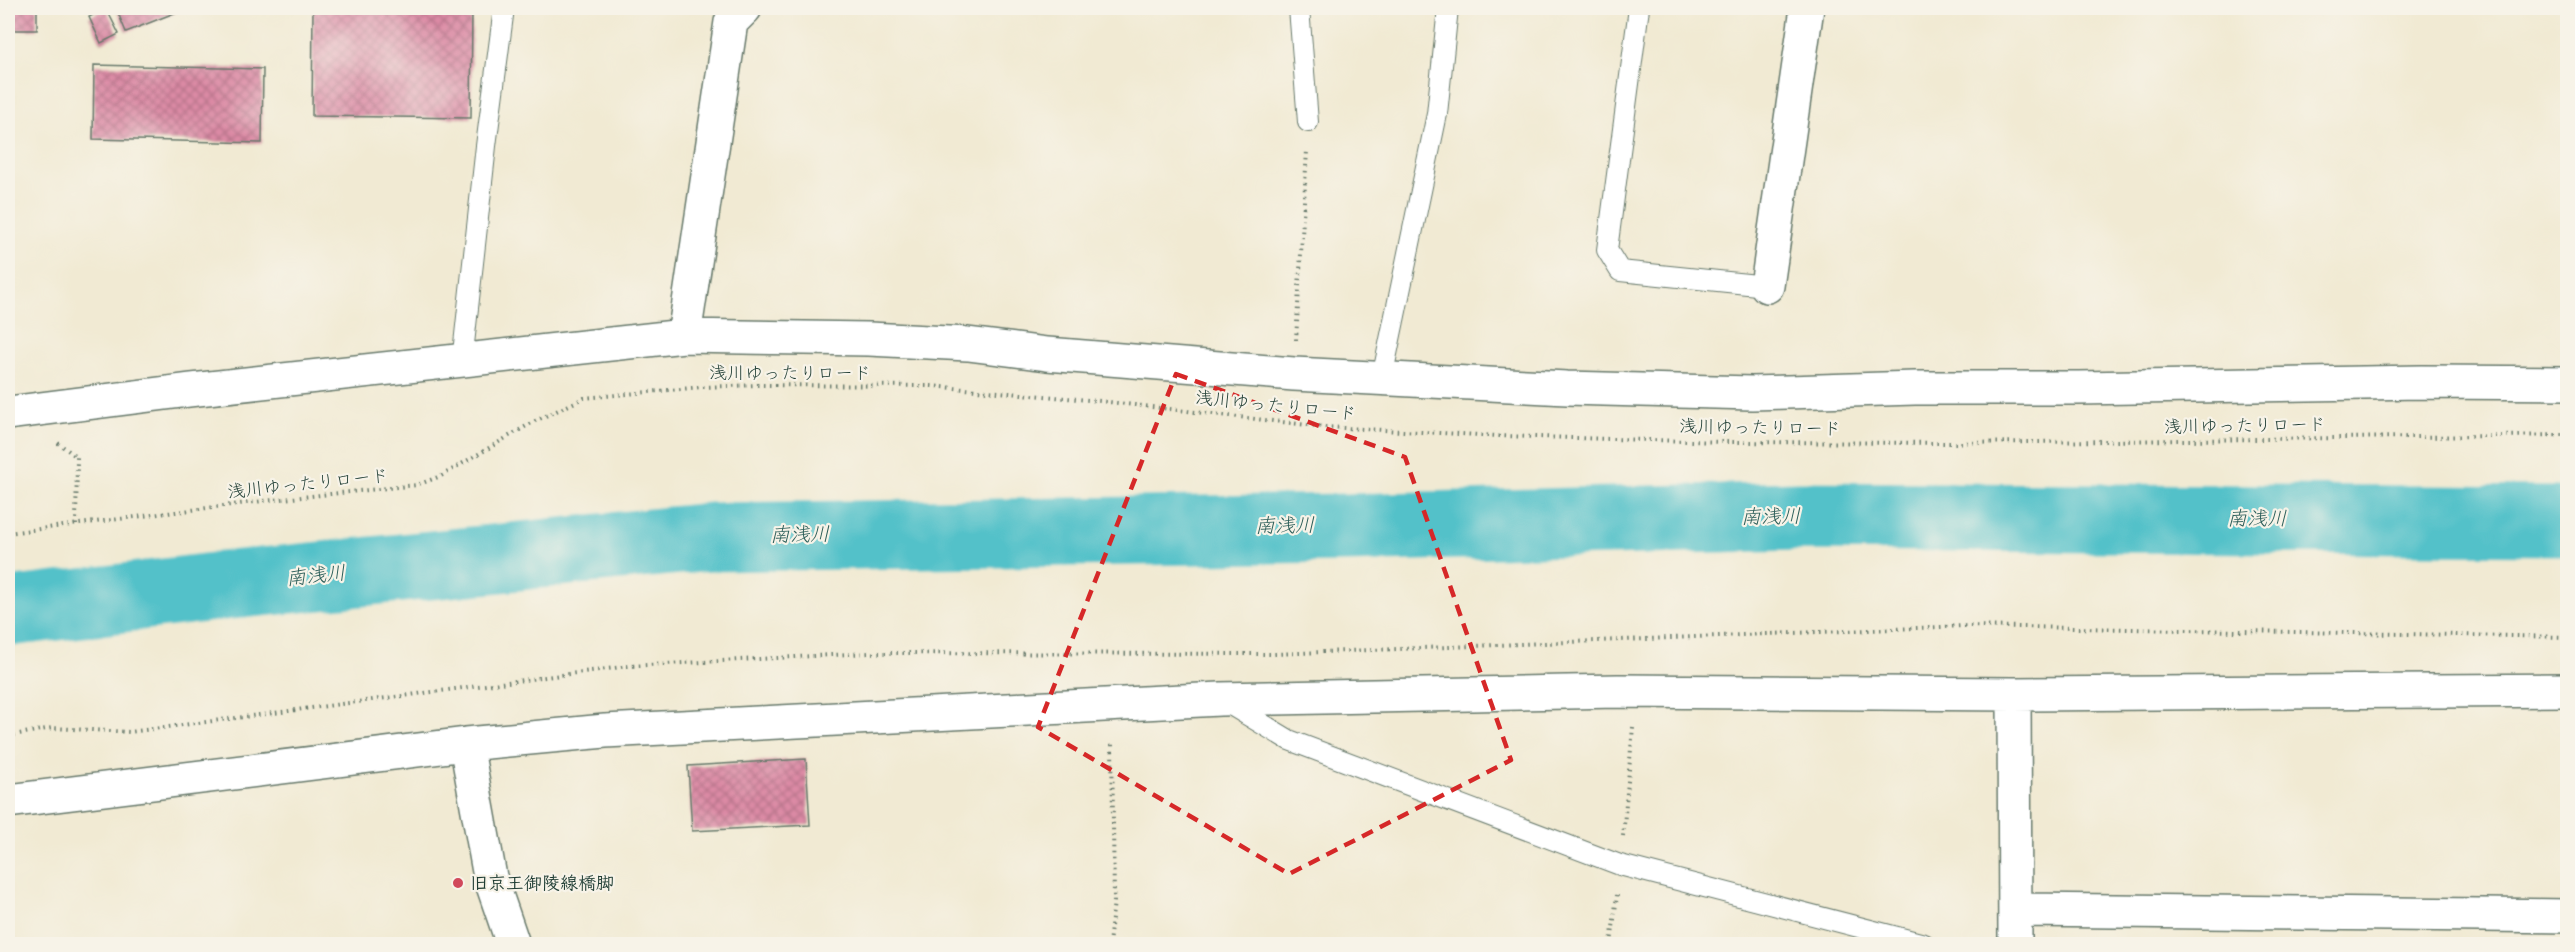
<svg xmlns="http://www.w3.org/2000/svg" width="2575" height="952" font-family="'Balsamiq Sans','Klee One',sans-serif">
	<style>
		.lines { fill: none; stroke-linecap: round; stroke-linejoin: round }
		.river { stroke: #53c1c9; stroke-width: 69 }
		.building { fill: url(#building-cross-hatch) }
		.lane-casing { stroke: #687a6c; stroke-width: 22 }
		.street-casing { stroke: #687a6c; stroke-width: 36 }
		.path { stroke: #687a6c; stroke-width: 4; stroke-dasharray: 1.5 4.5; stroke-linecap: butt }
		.lane { stroke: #fff; stroke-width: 20 }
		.street { stroke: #fff; stroke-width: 33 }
		.marked { fill: none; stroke: #d62828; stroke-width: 4.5; stroke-dasharray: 12 8; stroke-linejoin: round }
		.poi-dot { fill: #d1495b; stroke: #f7f3e8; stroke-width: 2 }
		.labels { text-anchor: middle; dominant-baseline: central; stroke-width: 4.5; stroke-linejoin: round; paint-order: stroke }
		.street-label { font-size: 18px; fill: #1f3d34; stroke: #f7f3e8 }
		.poi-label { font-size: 18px; font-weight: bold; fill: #1f3d34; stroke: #f7f3e8; text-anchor: start }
		.water-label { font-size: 20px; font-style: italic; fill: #2c5e59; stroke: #f7f3e8 }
	</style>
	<defs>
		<pattern id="building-cross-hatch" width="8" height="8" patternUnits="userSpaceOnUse" patternTransform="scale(1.5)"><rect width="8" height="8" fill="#dc8aa5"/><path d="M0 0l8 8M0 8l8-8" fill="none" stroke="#b27287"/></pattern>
	</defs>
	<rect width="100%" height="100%" fill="#f7f3e8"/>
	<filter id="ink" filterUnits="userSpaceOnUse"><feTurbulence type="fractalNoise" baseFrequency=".0167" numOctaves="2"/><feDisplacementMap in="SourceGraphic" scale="12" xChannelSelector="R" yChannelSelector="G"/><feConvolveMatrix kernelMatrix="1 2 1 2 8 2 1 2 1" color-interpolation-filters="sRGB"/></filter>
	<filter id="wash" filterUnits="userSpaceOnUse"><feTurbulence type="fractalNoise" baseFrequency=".008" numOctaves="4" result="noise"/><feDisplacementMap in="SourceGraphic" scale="24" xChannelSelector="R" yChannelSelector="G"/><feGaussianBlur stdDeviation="1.35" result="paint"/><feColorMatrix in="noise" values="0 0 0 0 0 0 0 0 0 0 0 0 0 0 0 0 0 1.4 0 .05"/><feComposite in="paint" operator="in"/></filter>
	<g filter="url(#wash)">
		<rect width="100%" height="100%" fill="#f1ead3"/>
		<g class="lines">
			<path class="river" d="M8 612 230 585 710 537 1346 528 1799 516 2568 521"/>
		</g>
		<g id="blocks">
			<path class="building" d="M8 8H37V30H8Z
				M106 8 119 34 101 43 89 17Z
				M116 8H187L126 32Z
				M313 8H472L471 118 312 116Z
				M94 65 263 69 262 143 93 139Z
				M806 759 810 825 692 831 688 766Z"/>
		</g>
	</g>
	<g filter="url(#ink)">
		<use href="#blocks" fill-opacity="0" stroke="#687a6c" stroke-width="1.5"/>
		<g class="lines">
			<g class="lane-casing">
				<path id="lane" d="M1299 8 1308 122
					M1639 8 1607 250 1620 271 1767 286
					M462 362 486 146 504 8
					M1382 378 1437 114 1448 8
					M1224 701 1289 740 1620 865 1924 944"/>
			</g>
			<g class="street-casing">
				<path id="street" d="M1767 286 1807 8
					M684 336 731 22 745 8
					M8 413 190 390 684 336 869 339 968 344 1047 354 1294 374 1567 388 1752 393 1915 388H2079L2421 382 2568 383
					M2014 694 2015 944
					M466 744 490 877 513 944
					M8 801 466 744 605 731 1220 699 1618 691 2014 694 2568 690
					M2017 910 2568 916"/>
			</g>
			<path class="path" d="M1296 340 1307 150
				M58 443 77 457 76 525
				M8 533 263 501 417 485 441 476 535 421 584 398 702 387 757 385 931 386 1100 401 1325 427 1499 436 1726 442 1956 443 2568 435
				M8 736 52 728 130 732 629 666 869 653 1274 654 1967 626 2568 637
				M1623 836 1633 727
				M1109 944 1114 901 1112 742
				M1611 944 1617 895"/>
			<use href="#lane" class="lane"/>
			<use href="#street" class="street"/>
		</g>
	</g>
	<path class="marked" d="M1176 374 1405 457 1511 760 1289 874 1038 727Z"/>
	<circle class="poi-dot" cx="458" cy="883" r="6"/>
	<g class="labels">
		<g class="street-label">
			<text x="790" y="373">浅川ゆったりロード</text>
			<text transform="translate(1276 406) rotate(6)">浅川ゆったりロード</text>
			<text transform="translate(2245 426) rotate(-1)">浅川ゆったりロード</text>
			<text transform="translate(1760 428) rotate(1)">浅川ゆったりロード</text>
			<text transform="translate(308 484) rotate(-6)">浅川ゆったりロード</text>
		</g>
		<g class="poi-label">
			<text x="470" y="883">旧京王御陵線橋脚</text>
		</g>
		<g class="water-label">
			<text transform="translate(1771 517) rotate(-1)">南浅川</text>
			<text x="2257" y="519">南浅川</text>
			<text transform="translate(1285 526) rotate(-1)">南浅川</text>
			<text transform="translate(800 535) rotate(-1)">南浅川</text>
			<text transform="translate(316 576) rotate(-6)">南浅川</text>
		</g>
	</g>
	<rect width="2575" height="952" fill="none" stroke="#f7f3e8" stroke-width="30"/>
</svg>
